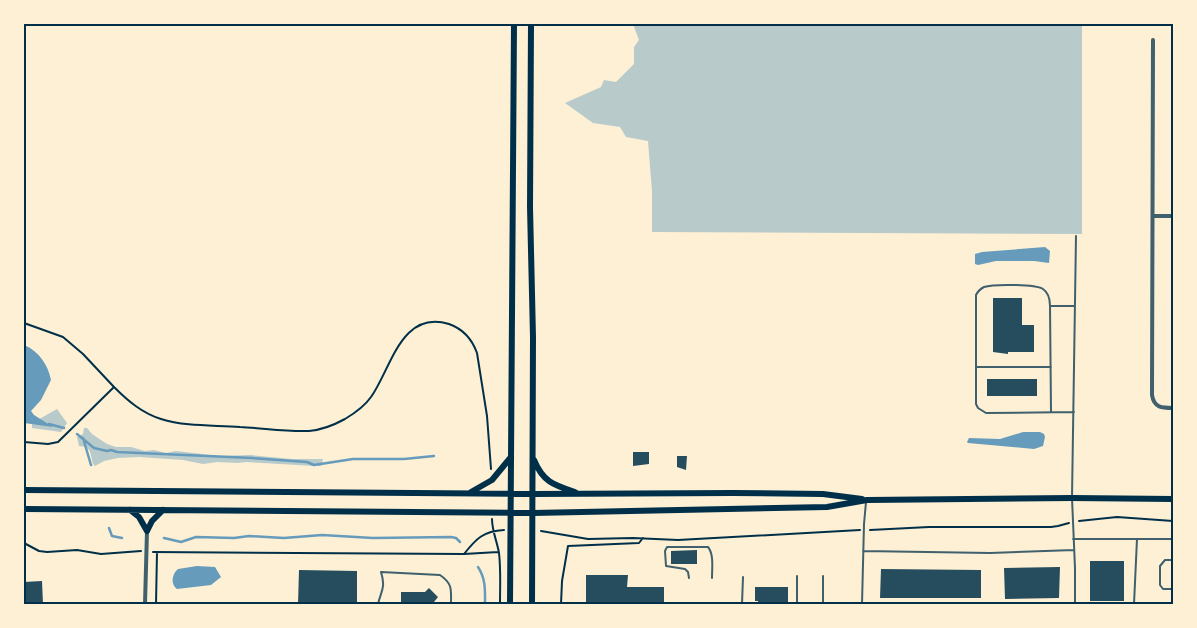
<svg xmlns="http://www.w3.org/2000/svg" width="1197" height="628" font-family="'Golos Text',sans-serif">
	<style>
		.green { fill: #b9caca }
		.water { fill: #669bbc }
		.lines { fill: none; stroke-linecap: round; stroke-linejoin: round }
		.stream { stroke: #669bbc; stroke-width: 2.5 }
		.building { fill: #264d5e }
		.path { stroke: #003049; stroke-width: 2 }
		.service { stroke: #3f606c; stroke-width: 2 }
		.minor { stroke: #3f606c; stroke-width: 4 }
		.primary { stroke: #003049; stroke-width: 6 }
		.neatline { fill: none; stroke: #003049; stroke-width: 2 }
	</style>
	<rect width="100%" height="100%" fill="#fdf0d5"/>
	<path class="green" d="M635 24H1082V234L652 232V191L648 141 626 137 620 127 593 123 565 103 601 87 604 80 616 82 634 64V47L639 40 634 27Z
		M57 409 67 423 61 432 32 428V424L34 422Z
		M84 428H87L92 434 107 444 116 447H131L145 451 154 450 166 453 176 451 220 456 250 455 292 459H323L321 466H314L246 462 238 463 217 462 203 464 183 460 139 457 118 458 104 461 95 466 93 464C90 453 92 447 79 446L77 437 83 434Z"/>
	<path class="water" d="M1045 247 1050 251 1049 263 1034 261H996L978 265 975 264V254L982 252Z
		M24 345C39 351 48 365 51 380L41 400 31 411 34 415 53 427 24 423Z
		M1023 432H1040L1044 434 1045 437 1043 446 1034 449 968 443 967 442 969 438 1000 439Z
		M197 566 215 567 221 577 211 585 177 589C170 584 172 574 178 569Z"/>
	<g class="lines">
		<path class="stream" d="M49 424 64 428
			M77 434 94 448 107 451 111 450 117 452 252 458 307 462 314 465 353 459H404L434 456
			M83 438 91 465
			M109 528 112 536 122 538
			M164 538 181 542 196 537 234 538 249 536 284 538 322 535 373 538 451 537 456 538 460 542
			M478 567C486 579 485 591 485 604"/>
	</g>
	<path class="building" d="M993 298H1022V325H1034V352H1008V354L993 352Z
		M987 379H1037V396H987Z
		M633 452H649V464L633 466Z
		M677 456H687L686 470 677 467Z
		M697 550V564H671V551Z
		M1090 561H1124V601H1090Z
		M1060 567 1059 598 1005 599 1004 568Z
		M881 569 981 570V598H880Z
		M299 570 357 571V604H298Z
		M586 575H628L627 587H664V604H586Z
		M42 581 43 604H24V582Z
		M755 587H788V604H758V601H755Z
		M429 588 438 597 434 602V604H401V592H425Z"/>
	<g class="lines">
		<path class="path" d="M24 323 63 337 83 354 114 387 58 442 48 444 24 442
			M114 387C128 401 142 413 161 419 186 427 215 425 240 427 263 428 286 432 309 431 321 430 334 425 345 419 355 413 364 407 371 397 391 369 401 309 449 324 463 329 472 339 477 353L487 416 491 469
			M492 519C492 531 497 541 499 553 501 570 500 587 500 604
			M1079 521 1117 517 1173 521
			M870 530 929 527H1051L1058 526 1069 523
			M541 531 588 539 633 538 678 540 860 530
			M24 543 39 551 47 552 77 550 101 554 141 551
			M153 552 464 554 498 552
			M464 554C476 539 483 531 504 530
			M156 604 157 552
			M561 604 562 581 568 546 639 543 643 538"/>
		<path class="service" d="M1050 306 1051 412
			M976 367H1051
			M1074 412 986 413 978 408 976 404V295C978 291 980 289 984 287 993 284 1035 284 1043 289 1049 293 1050 299 1050 306H1075
			M1073 539H1173
			M863 551 990 553 1074 550
			M1173 560H1165L1160 566V585L1163 589H1173
			M689 578 688 572 685 569 666 566 665 551 667 547H708C714 554 712 568 712 578
			M378 604C381 591 386 588 381 572L440 575C453 584 451 590 451 604
			M742 604 743 577
			M797 604V576
			M823 604V576
			M862 604 864 524 866 502
			M863 604H888
			M1075 604V568L1072 498 1076 236
			M1134 604 1137 539"/>
		<path class="minor" d="M1153 40 1152 395C1154 408 1162 408 1173 408
			M1153 216H1173
			M145 604 147 531"/>
		<path class="primary" d="M531 24 530 207 533 337 532 604
			M534 460C543 482 554 485 575 492
			M24 490 533 494 733 493 823 494 862 499
			M471 492 492 480 511 457
			M24 509 533 513 827 507 867 500 1072 498 1173 499
			M130 510 139 517 147 531
			M147 531 152 521 163 510
			M510 604 514 24"/>
	</g>
	<rect width="1197" height="628" fill="none" stroke="#fdf0d5" stroke-width="50"/>
	<rect x="25" y="25" width="1147" height="578" class="neatline"/>
</svg>
